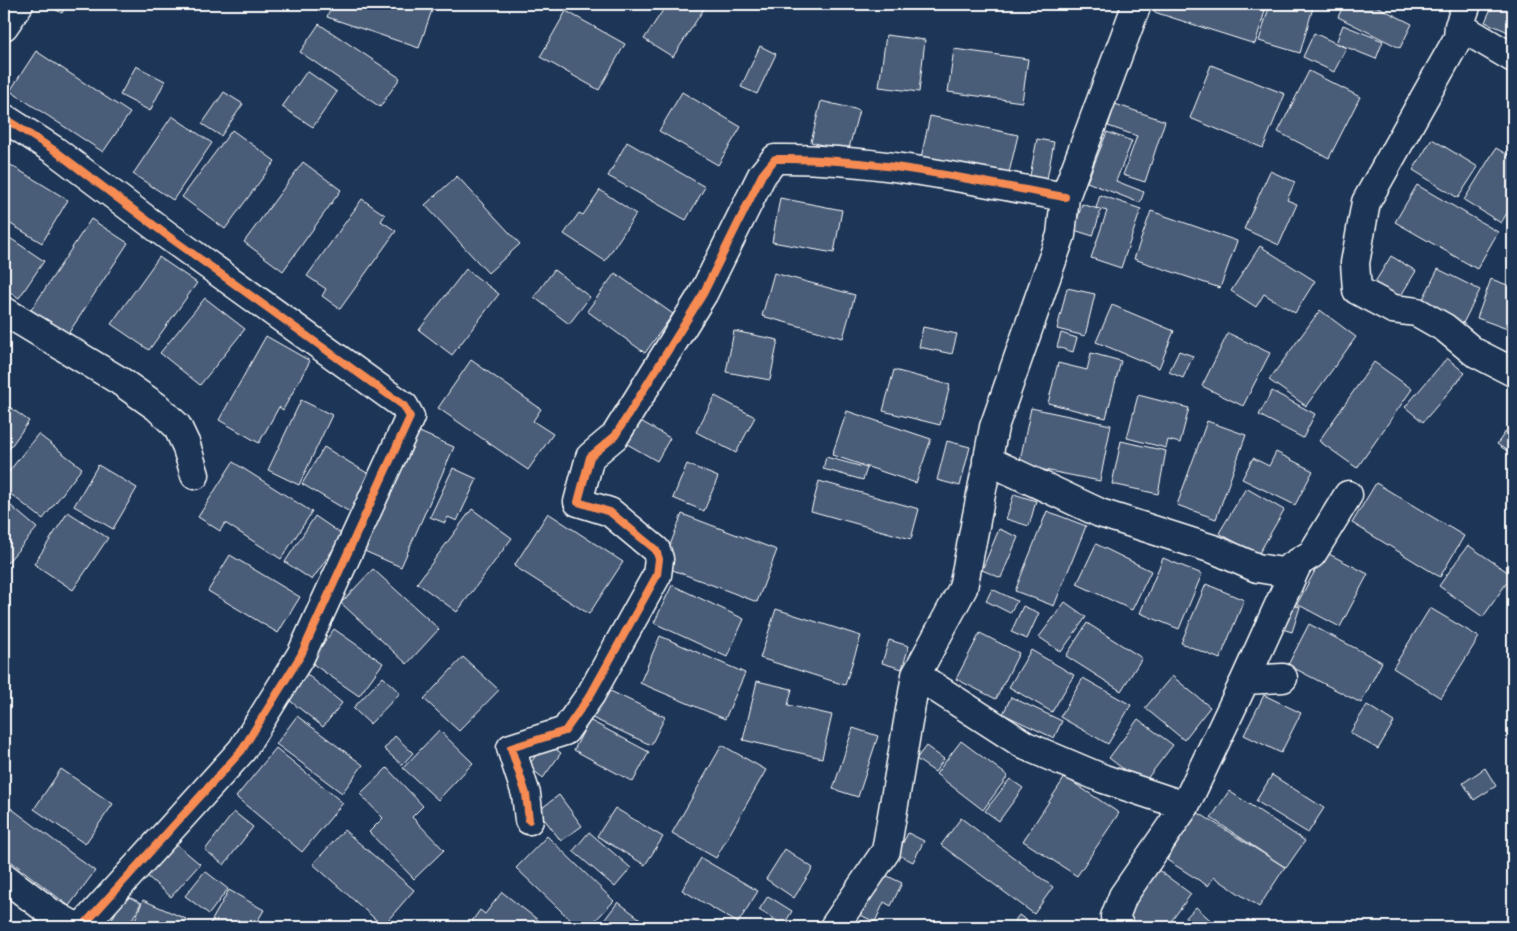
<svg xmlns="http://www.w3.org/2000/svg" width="1517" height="931" font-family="Kalam,sans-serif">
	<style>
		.building { fill: #4a5d79; stroke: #fff }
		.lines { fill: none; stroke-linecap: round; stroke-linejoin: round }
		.minor-casing { stroke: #fff; stroke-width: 31 }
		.minor { stroke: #1d3557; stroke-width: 28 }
		.cycleway-casing { stroke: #1d3557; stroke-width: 11 }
		.cycleway { stroke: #f68b52; stroke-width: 8 }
	</style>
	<rect width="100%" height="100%" fill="#1d3557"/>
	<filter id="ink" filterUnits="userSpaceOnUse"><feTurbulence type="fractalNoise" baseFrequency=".02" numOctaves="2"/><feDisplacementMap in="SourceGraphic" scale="10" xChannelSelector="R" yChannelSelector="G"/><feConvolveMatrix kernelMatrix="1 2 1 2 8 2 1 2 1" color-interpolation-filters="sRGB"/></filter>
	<g filter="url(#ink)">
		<path class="building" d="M45 4H67L62 13Z
			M332 4H434L419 48 327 17Z
			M667 4H707L673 57 644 39Z
			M1156 4H1243L1265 11 1255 44 1154 12Z
			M1270 4H1314L1300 53 1259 41Z
			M1344 4H1372L1412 24 1400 48 1338 17Z
			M1493 4H1513V34L1485 22Z
			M566 11 625 44 599 90 540 57Z
			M319 24 400 78 380 107 300 52Z
			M1343 25 1383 41 1376 59 1336 43Z
			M1314 33 1346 48 1334 72 1303 57Z
			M886 35 925 40 919 92 879 87Z
			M760 46 776 54 757 94 741 87Z
			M954 49 1028 59 1022 102 948 92Z
			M36 51 130 113 103 152 10 91Z
			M1211 65 1285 94 1263 148 1190 118Z
			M136 66 165 81 150 111 120 95Z
			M307 71 337 92 313 127 282 107Z
			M1309 71 1360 97 1329 158 1278 132Z
			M224 92 243 104 221 136 202 124Z
			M682 92 741 127 718 165 659 131Z
			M821 101 859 110 848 152 811 142Z
			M1115 104 1165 121 1145 182 1123 175 1137 136 1108 126Z
			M172 116 212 143 173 200 133 174Z
			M930 116 1018 135 1008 177 921 158Z
			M232 130 275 161 225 229 182 197Z
			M1107 132 1132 141 1116 181 1144 192 1140 203 1087 182Z
			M1037 139 1054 142 1047 179 1030 176Z
			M1432 139 1478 167 1458 198 1413 170Z
			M627 142 705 187 686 220 608 176Z
			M1496 148 1513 158V203L1501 223 1464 200Z
			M4 161 68 200 42 243 4 220Z
			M303 162 341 190 283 271 244 242Z
			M1270 171 1295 182 1287 200 1297 204 1279 245 1244 229Z
			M457 176 520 244 488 273 425 205Z
			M1417 185 1498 232 1477 269 1395 222Z
			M600 190 636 214 605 261 564 234 579 213 583 215Z
			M1100 195 1141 209 1121 268 1091 258 1107 211 1096 208Z
			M780 198 842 210 834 253 772 242Z
			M362 199 385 215 381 221 396 231 340 309 322 296 326 289 307 276Z
			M1082 204 1101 210 1093 236 1074 230Z
			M1151 211 1237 241 1220 288 1134 259Z
			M91 219 128 243 68 334 31 310Z
			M4 234 44 261 19 298 4 288Z
			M1260 246 1315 281 1295 313 1264 294 1256 307 1231 291Z
			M1391 256 1416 271 1397 302 1372 287Z
			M159 257 197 283 149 350 111 324Z
			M466 269 499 294 452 355 419 330Z
			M1438 269 1480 290 1458 333 1417 311Z
			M554 270 590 297 569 324 534 297Z
			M615 273 673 314 645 353 587 311Z
			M774 273 855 295 843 338 762 316Z
			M1491 279 1513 287V331L1477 318Z
			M1067 288 1095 294 1085 336 1057 329Z
			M205 298 245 329 200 385 160 353Z
			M1112 305 1174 331 1159 368 1096 342Z
			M1320 310 1356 337 1306 406 1269 380Z
			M923 327 957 334 952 354 919 347Z
			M734 331 778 340 770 380 726 372Z
			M1061 333 1077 338 1073 352 1057 347Z
			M1228 333 1270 353 1243 406 1202 386Z
			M266 336 310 361 283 410 279 407 259 443 219 420Z
			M1513 343V359L1506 354Z
			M1179 351 1193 356 1183 378 1169 372Z
			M1091 353 1121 361 1106 418 1048 403 1058 363 1087 370Z
			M1447 358 1465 373 1423 422 1405 407Z
			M471 360 541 409 533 421 553 434 528 470 438 408Z
			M1374 362 1412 389 1357 468 1319 441Z
			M894 370 950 385 940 425 883 411Z
			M1272 391 1315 414 1303 438 1259 415Z
			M1138 395 1189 408 1180 443 1168 440 1166 448 1127 438Z
			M715 396 755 417 736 453 696 432Z
			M301 400 332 415 299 485 268 470Z
			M4 403 29 421 4 456Z
			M1031 408 1111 425 1100 481 1019 465Z
			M847 411 931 439 916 483 832 455Z
			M634 417 670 438 657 461 620 440Z
			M1207 421 1246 435 1216 519 1177 505Z
			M1513 421V455L1497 444Z
			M415 430 454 447 401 567 362 550Z
			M38 434 82 468 43 519 4 489V478Z
			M947 441 970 447 960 486 937 480Z
			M1121 441 1166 451 1158 494 1112 484Z
			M324 447 377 479 355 515 302 484Z
			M1276 452 1313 471 1295 505 1242 479 1253 458 1269 466Z
			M826 457 867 468 863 480 823 469Z
			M233 462 312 512 281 559 225 523 220 531 198 517Z
			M687 464 718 477 704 511 673 498Z
			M98 465 137 488 113 529 74 506Z
			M453 468 477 479 457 521 448 517 445 523 430 517Z
			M819 481 919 509 911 539 811 511Z
			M1376 483 1464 536 1440 577 1352 523Z
			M1246 488 1284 510 1258 555 1219 533Z
			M1014 494 1036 501 1029 526 1006 519Z
			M4 500 37 528 7 563 4 560Z
			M472 509 512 538 457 612 417 583Z
			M1047 511 1086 526 1054 606 1015 591Z
			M68 512 108 538 73 590 34 564Z
			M548 513 623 562 589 614 514 566Z
			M682 514 777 550 757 602 662 566Z
			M315 516 343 535 312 580 285 562Z
			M999 529 1018 537 1001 578 982 570Z
			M1096 544 1151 571 1132 610 1077 584Z
			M1468 545 1512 575 1483 617 1439 586Z
			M1325 552 1368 574 1340 627 1297 604Z
			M230 555 300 597 278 633 208 591Z
			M1163 558 1202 574 1179 629 1140 613Z
			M373 569 439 629 407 664 341 603Z
			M1206 584 1244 600 1220 659 1181 643Z
			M672 585 744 619 727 657 654 623Z
			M992 589 1017 601 1010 613 986 601Z
			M1065 602 1086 617 1061 652 1039 637Z
			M1284 602 1300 607 1292 632 1276 627Z
			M1023 606 1039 613 1027 639 1011 632Z
			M1430 608 1479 637 1441 698 1393 668Z
			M776 609 861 636 845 685 760 658Z
			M1087 623 1142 658 1121 691 1066 656Z
			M1309 624 1382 662 1361 703 1288 665Z
			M334 629 383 663 359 696 310 662Z
			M980 633 1019 653 996 699 956 679Z
			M660 636 745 673 725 719 640 683Z
			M889 640 909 646 902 669 882 663Z
			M1031 650 1074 675 1052 712 1009 687Z
			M463 657 499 690 459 731 424 699Z
			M304 672 342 703 323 727 284 696Z
			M1172 676 1210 707 1184 740 1145 708Z
			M383 677 400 693 370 724 353 708Z
			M1083 678 1131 705 1108 744 1060 717Z
			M757 681 792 689 788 705 832 715 822 758 743 740Z
			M604 688 665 717 651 745 590 717Z
			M1264 695 1301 713 1281 753 1244 735Z
			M1011 697 1062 721 1054 738 1003 714Z
			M1367 705 1394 722 1378 749 1350 733Z
			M297 716 363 765 342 793 276 744Z
			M1138 719 1173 745 1143 784 1109 758Z
			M589 720 649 752 633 782 574 750Z
			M853 728 878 736 858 797 833 789Z
			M439 730 473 763 438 800 403 768Z
			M395 736 413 753 402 765 384 749Z
			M961 741 1008 776 983 810 936 774Z
			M546 742 561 753 543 778 528 766Z
			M722 745 766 770 716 858 672 833Z
			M926 746 944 759 935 772 916 759Z
			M276 748 343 803 302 852 236 797Z
			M387 768 423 806 412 817 444 850 414 879 369 832 383 818 360 794Z
			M1485 768 1496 786 1474 800 1463 783Z
			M61 769 113 804 85 844 34 809Z
			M1272 775 1324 808 1308 833 1256 801Z
			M1065 777 1119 813 1077 876 1023 841Z
			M1010 779 1023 788 999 821 985 811Z
			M1229 791 1305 841 1286 868 1211 818Z
			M559 795 582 826 561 841 538 811Z
			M8 806 95 871 69 906 4 856V812Z
			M615 808 663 837 645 865 597 836Z
			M234 812 253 827 224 865 205 850Z
			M1197 812 1285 867 1259 907 1214 877 1208 886 1167 860Z
			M961 818 1053 887 1034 914 941 845Z
			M344 830 414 890 383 926 313 864Z
			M589 832 631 868 615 887 573 851Z
			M908 833 924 841 913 862 897 854Z
			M547 836 614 901 589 927H578L516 868Z
			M175 843 200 864 171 897 147 876Z
			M785 849 813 868 794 898 766 879Z
			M701 858 758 891 738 923 682 890Z
			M1157 869 1191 894 1167 927H1139L1123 916Z
			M205 871 228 889 209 914 185 896Z
			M877 871 902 883 891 906 884 902 875 922 856 913Z
			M229 890 264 910 254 927H208Z
			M502 892 547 927H480L472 921 480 910 485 914Z
			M125 895 141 903 128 927H108Z
			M768 896 792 911 784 925 759 910Z
			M143 900 186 919 182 927H132Z
			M618 902 651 927H599Z
			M1196 907 1218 927H1177Z
			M1019 915 1036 927H1010Z"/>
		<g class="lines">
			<g class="minor-casing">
				<path id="minor" d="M1467 4 1459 26 1458 38 1366 202 1355 263 1357 290 1393 309 1417 312 1445 328 1474 352 1513 372
					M4 26 19 4
					M1459 26 1513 58
					M4 118 54 150 168 236 404 406 410 417 301 655 242 750 82 927
					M4 311 120 381 157 407 177 426 186 445 195 475
					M987 460 1100 513 1216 550 1257 568 1283 572 1312 554 1348 495
					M916 675 1026 746 1104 779 1185 806
					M1245 680 1297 565
					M529 820 526 794 511 748 565 731 591 694 657 575 659 559 656 550 610 512 578 502 590 457 615 436 703 294 762 175 775 159C873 157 969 180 1065 197
					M4 877 51 913 76 927
					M834 927 886 851 916 675 963 588 994 427 1061 235 1065 197 1137 4
					M1120 927 1115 917 1123 896 1185 806 1245 680 1283 678"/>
			</g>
			<use href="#minor" class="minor"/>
			<g class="cycleway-casing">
				<path id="cycleway" d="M4 118 54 150 168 236 404 406 410 417 301 655 242 750 82 927
					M529 820 526 794 511 748 565 731 591 694 657 575 659 559 656 550 610 512 578 502 590 457 615 436 703 294 762 175 775 159C873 157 969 180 1065 197"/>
			</g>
			<use href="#cycleway" class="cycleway"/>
		</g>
	</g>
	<rect width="1517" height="931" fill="none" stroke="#1d3557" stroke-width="20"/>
	<rect x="10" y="10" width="1497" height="911" fill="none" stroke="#fff" stroke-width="2" filter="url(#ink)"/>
</svg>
